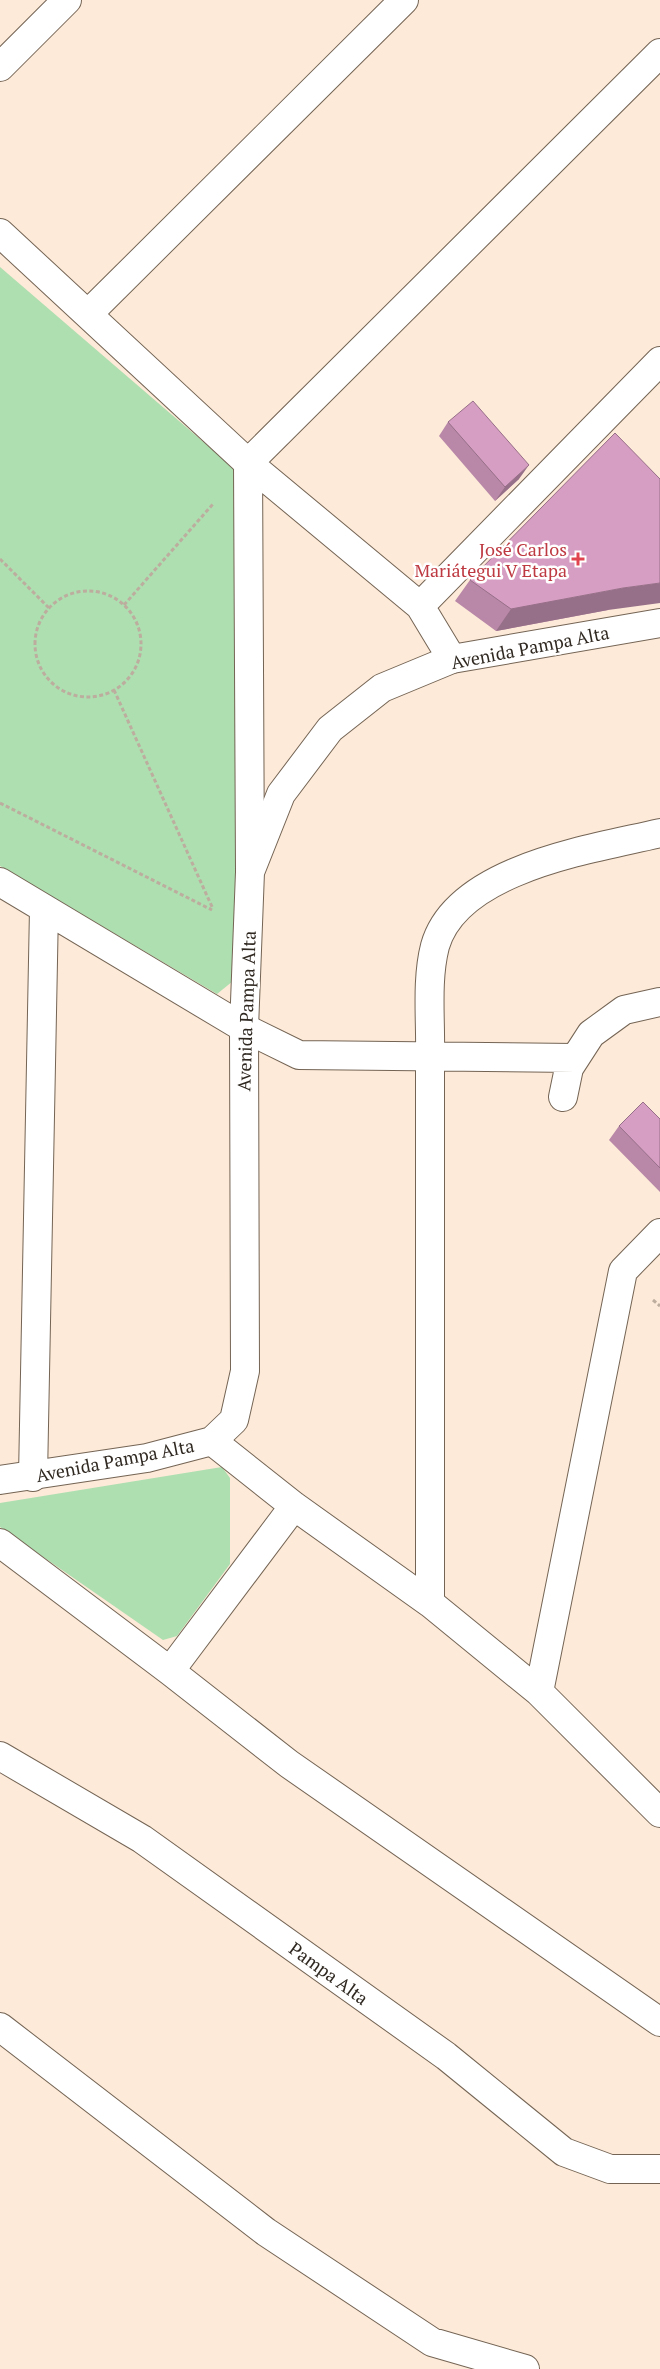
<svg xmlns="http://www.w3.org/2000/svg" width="660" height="2369" font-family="'PT Serif',serif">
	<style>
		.green { fill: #addfb1 }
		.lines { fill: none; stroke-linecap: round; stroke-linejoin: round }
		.minor-casing { stroke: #746454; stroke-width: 30 }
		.tertiary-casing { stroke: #746454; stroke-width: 30 }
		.path { stroke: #bcad9e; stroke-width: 3; stroke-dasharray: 4 2.5; stroke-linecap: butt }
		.minor { stroke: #fff; stroke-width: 28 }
		.tertiary { stroke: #fff; stroke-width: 28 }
		.wall { fill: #b988a8 }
		.shaded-wall { fill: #966f88 }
		.building { fill: #d79ec3; stroke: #966f88 }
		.health-dot { fill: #e0444e; stroke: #fff; stroke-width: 2 }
		.labels { text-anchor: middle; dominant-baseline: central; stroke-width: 5; stroke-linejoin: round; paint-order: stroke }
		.health-label { font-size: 18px; fill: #be3a42; stroke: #fff; text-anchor: end }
		.street-label { font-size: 18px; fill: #302922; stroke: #fff }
	</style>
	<rect width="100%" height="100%" fill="#fdead8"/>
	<path class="green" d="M0 267 243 476 233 981 217 994 0 866Z
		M222 1467 230 1478V1564L177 1636 163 1640 0 1527V1503Z"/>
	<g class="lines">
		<g class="minor-casing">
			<path id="minor" d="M0 67 67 0
				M0 233 248 463 420 606 452 659
				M89 313 404 0
				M420 606 660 361
				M250 871 248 463 660 53
				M0 882 244 1028 299 1055 575 1058
				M563 1097 569 1068 591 1034 624 1010 660 1002
				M212 1441 294 1506 430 1603 539 1692 660 1813
				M33 1477 44 909
				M0 1543 170 1671 289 1764 660 2022
				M430 1603V1056C431 1021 426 981 435 946 457 868 593 849 660 833
				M170 1671 294 1506
				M539 1692 623 1271 660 1233
				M0 1756 142 1839 446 2056 564 2152 610 2169H660
				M0 2027 266 2232 432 2342 525 2369"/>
		</g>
		<g class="tertiary-casing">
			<path id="tertiary" d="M0 1480 147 1458 212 1441 234 1420 245 1371 244 1028 250 872 281 794 330 729 382 688 452 659 660 623"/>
		</g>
		<path class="path" d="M0 559 49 608
			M35 644a53 53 0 1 1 106 0a53 53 0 1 1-106 0Z
			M124 605 213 504
			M114 690 213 909
			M0 803 212 910
			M653 1300 660 1306"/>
		<use href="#minor" class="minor"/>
		<use href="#tertiary" class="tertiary"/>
	</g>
	<path class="wall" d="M448 422 519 479 495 501 439 436Z
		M470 580 608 610 496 631 455 601Z
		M660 1119V1192L609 1140 619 1126Z"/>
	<path class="shaded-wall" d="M529 465 519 479 495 501 505 487Z
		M660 583V603L608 610 496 631 511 609 623 588Z"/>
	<path class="building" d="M473 401 529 465 505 487 448 422Z
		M615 433 660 479V583L623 588 511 609 470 580Z
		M643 1102 660 1119V1168L619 1126Z"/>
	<path class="health-dot" d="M575.5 551.5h5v5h5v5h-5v5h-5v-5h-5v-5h5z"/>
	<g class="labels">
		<g class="health-label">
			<text x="567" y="549">José Carlos<tspan x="567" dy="21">Mariátegui V Etapa</tspan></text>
		</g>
		<g class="street-label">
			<text transform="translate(530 647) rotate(-11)">Avenida Pampa Alta</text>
			<text transform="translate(246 1011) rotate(-88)">Avenida Pampa Alta</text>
			<text transform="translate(115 1460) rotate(-11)">Avenida Pampa Alta</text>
			<text transform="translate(329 1973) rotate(36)">Pampa Alta</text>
		</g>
	</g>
</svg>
